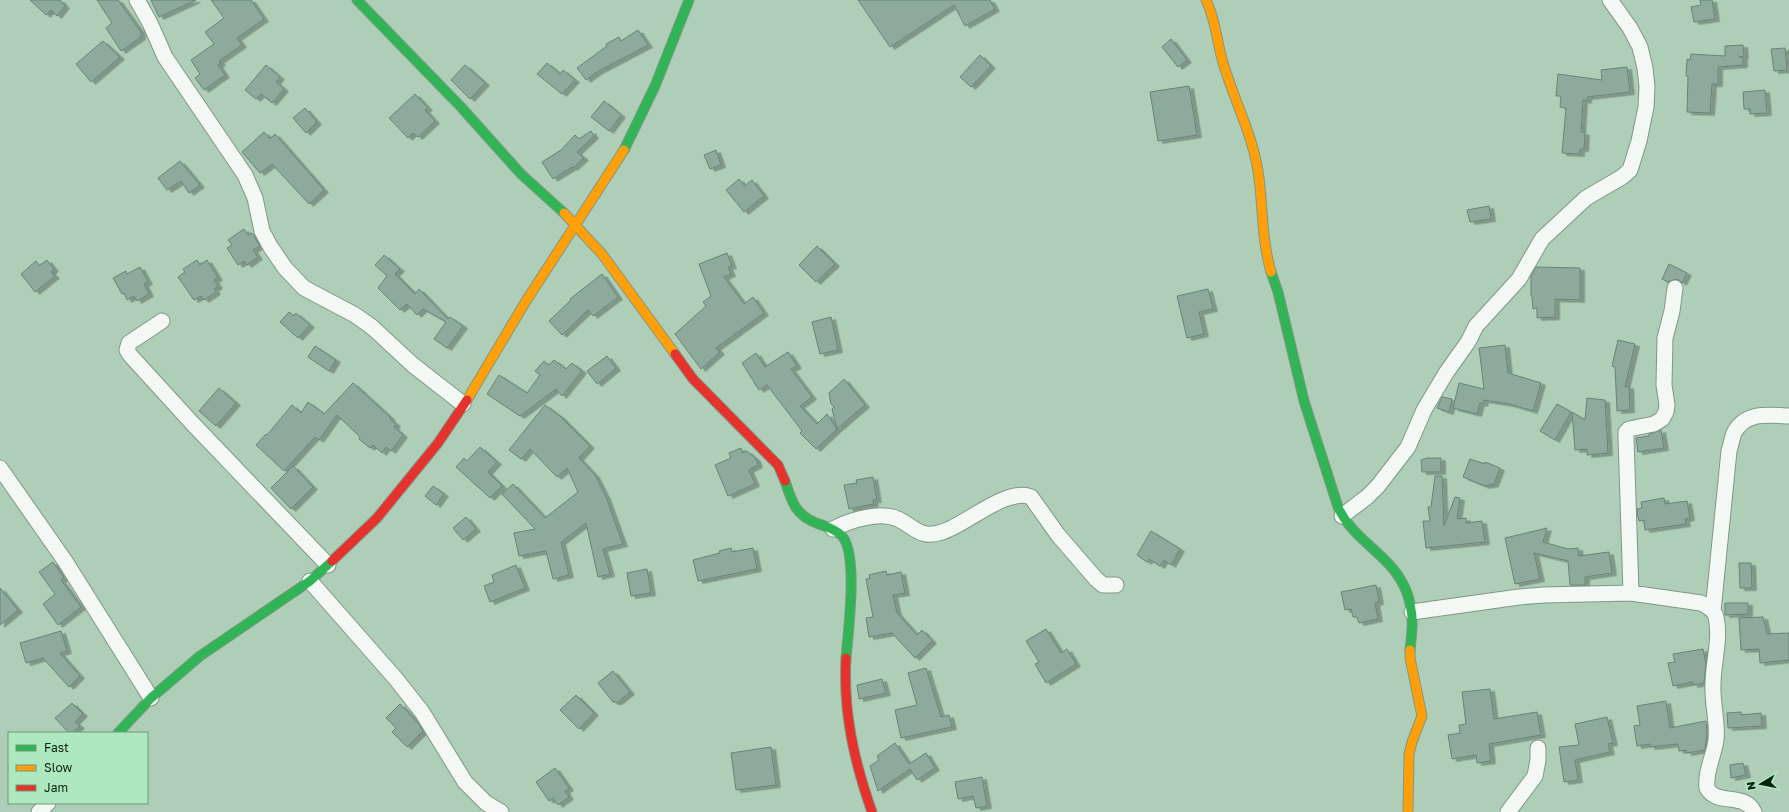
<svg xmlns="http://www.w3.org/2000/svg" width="1789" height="812" font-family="'Golos Text',sans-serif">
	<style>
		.building { fill: #8daa9c; stroke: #668577; filter: url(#shadow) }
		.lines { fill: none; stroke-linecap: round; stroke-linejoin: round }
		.street-casing { stroke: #7f9886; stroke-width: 17 }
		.fast-casing { stroke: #7f9886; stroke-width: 11 }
		.slow-casing { stroke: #7f9886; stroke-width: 11 }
		.jam-casing { stroke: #7f9886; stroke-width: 11 }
		.street { stroke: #f3f8f4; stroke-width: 15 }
		.fast { stroke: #30b455; stroke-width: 9 }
		.slow { stroke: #ff9f0a; stroke-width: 9 }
		.jam { stroke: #e5322d; stroke-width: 9 }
	</style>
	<defs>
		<filter id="shadow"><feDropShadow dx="4.5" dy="2.5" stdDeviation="0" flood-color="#0004"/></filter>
	</defs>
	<rect width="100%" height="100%" fill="#afceb8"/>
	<path class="building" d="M30 0H60L65 6 57 16 51 10 46 15Z
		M97 0H118L141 32V37L121 51 106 28 112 23Z
		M151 0H196L159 17Z
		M211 0H251L264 19 237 38 242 45 219 61 221 63 218 65 225 75 204 90 195 78 200 74 191 60 214 44 205 32 224 18Z
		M858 0H990L995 9 965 26 954 5 890 47Z
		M1700 0H1712L1715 19 1694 22 1691 7 1701 5Z
		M638 30 648 45 597 72 586 80 577 68 607 46 606 44 619 37 621 41Z
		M1171 39 1187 60 1178 67 1162 47Z
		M103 41 120 57 91 82 76 64Z
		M1743 45 1744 56 1739 57H1743V65L1718 67V84H1712L1710 113 1687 112 1688 76H1686L1687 59 1690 60 1691 54 1725 56V46Z
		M1785 48 1787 70 1774 71 1771 49Z
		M980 55 991 66 971 87 960 77Z
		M547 63 560 74 563 70 575 80 562 94 537 74Z
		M266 65 280 77 276 82 284 89 272 103 261 94 256 99 245 90Z
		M465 65 485 83 470 99 451 80Z
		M1627 67 1630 92 1587 97V101L1583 100 1581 132 1585 133 1584 149H1580V154L1562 153 1566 108 1560 107 1561 96H1556L1558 74 1602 80 1601 70Z
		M1189 86 1197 135 1158 141 1150 92Z
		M1765 90 1767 113 1750 114V109H1744L1743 92Z
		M415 94 428 108 425 110 435 121 418 137 413 133 408 138 389 118Z
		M604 101 621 115 609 131 591 117Z
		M305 108 317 122 306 133 293 118Z
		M591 131 594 136 577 152 584 158 573 168 572 167 553 179 542 162 561 150 575 135 579 139Z
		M264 132 270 139 275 134 324 190 309 204 272 164 260 173 242 152Z
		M716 150 721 165 710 169 704 155Z
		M180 161 200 185 189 193 181 181 167 190 158 178Z
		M739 179 745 186 752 180 764 196 744 212 726 190Z
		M1489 206 1491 219 1470 222 1467 210Z
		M244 229 248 235 252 233 260 246 253 250 258 257 247 265 244 261 238 265 227 248 232 245 228 240Z
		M817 246 835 264 816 282 799 265Z
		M727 253 732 266 728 267 731 274 724 277 744 304 753 297 764 313 716 348 720 352 701 369 675 334 706 306 703 302 711 296 699 264Z
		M384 255 400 269 395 274 415 294 419 289 448 319 450 317 463 326 447 348 434 339 446 322 423 309 417 315 407 304 400 310 378 288 387 276 375 265Z
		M47 260 54 269 51 272 55 276 35 292 21 274 36 261 39 266Z
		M197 260 200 265 207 260 218 278 214 280 218 286 214 289 216 292 204 300 201 296 194 300 178 277 185 272 183 269Z
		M1669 264 1687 273 1682 283 1677 279 1668 282 1662 279Z
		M140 267 148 282 144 284 149 294 137 301 134 296 127 300 124 293 122 294 113 278 126 271 127 274Z
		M1536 267 1580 268V300L1555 299V317L1537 318V308L1533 309 1532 296H1531V276Z
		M602 274 618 297 593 316 588 310 562 335 549 321 571 300 570 299Z
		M1208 289 1213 309 1199 312 1204 334 1187 338 1177 296Z
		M289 312 294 316 296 313 310 325 298 338 280 322Z
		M831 317 838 350 820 354 812 322Z
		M1618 340 1635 344 1625 387 1629 386 1630 410 1617 411 1615 367 1612 366Z
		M1505 345 1508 373 1541 383 1533 411 1509 404 1484 400 1483 404 1480 403 1477 414 1453 408 1459 383 1484 389 1479 348Z
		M315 346 336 360 329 371 308 357Z
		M788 352 797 366 791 369 812 397 800 406 817 424 827 414 837 429 816 449 800 433 802 431 767 385 759 390 742 363 756 353 765 367Z
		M607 356 616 368 597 384 587 371Z
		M554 360 566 369 572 363 582 371 562 396 556 389 520 416 487 394 499 375 527 393 540 375 535 371 544 361 549 365Z
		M844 379 865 405 837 429 832 409 834 407 831 404 829 393Z
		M353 383 391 418 390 419 396 424 394 427 403 435 391 451 386 447 382 453 373 445 370 448 359 439 360 437 337 415 319 440 315 437 284 471 256 445 266 434 267 435 292 405 301 413 308 402 324 414Z
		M219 388 236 403 216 426 199 411Z
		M1442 397 1452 399 1449 412 1437 408Z
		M1587 398 1605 400 1608 453 1587 455V449L1575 450 1572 412 1585 420Z
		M1557 404 1571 412 1555 440 1540 431Z
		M545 405 560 416 590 446 579 458 595 475 606 497 623 544 603 549 610 574 598 577 586 523 561 542 569 575 553 579 546 551 519 556 514 533 535 529 502 494 513 484 545 518 578 492 567 468 557 477 530 449 521 459 509 450Z
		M1661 430 1664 448 1638 452 1636 438 1649 436V434Z
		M480 447 497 462 488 472 502 486 490 498 456 467 464 458 467 461Z
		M741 448 743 453 747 451 756 459 758 465 749 470 755 484 728 496 715 465 731 458 729 453Z
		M1427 458H1441V472H1422L1421 460Z
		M1470 459 1485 464V462L1500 468 1494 484 1485 486 1463 477Z
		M293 466 313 487 291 509 271 488Z
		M1435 476H1442L1444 526 1455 497 1460 498 1457 519 1466 518V523L1482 521 1485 542 1426 548 1423 521H1430L1428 507H1431Z
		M873 477 877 500H873L874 504 849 509 844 485 857 483 856 480Z
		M433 486 444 494 436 505 425 496Z
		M1664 498 1665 504 1687 501 1690 518 1685 519 1686 524 1645 530 1644 520 1639 521 1637 513V509L1642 508 1641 502Z
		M466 517 476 529 463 540 453 528Z
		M1547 528 1543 542 1568 549 1578 548 1579 556 1609 552 1612 573 1585 577V585H1570L1568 561 1534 553 1540 579 1515 584 1505 538Z
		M1151 531 1180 549 1171 565 1164 560 1160 566 1149 559 1147 562 1137 555Z
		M731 548 732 552 753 548 757 569 698 581 693 560 720 553 719 551Z
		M53 562 64 578 61 580 81 607 58 625 43 604 55 594 39 572Z
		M1739 563H1751L1752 588H1740Z
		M516 565 525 588 490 602 484 586 494 582 492 575Z
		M647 569 651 593 631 596 627 573Z
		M886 571 887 575 901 572 905 593 893 595 897 613 917 635 922 630 932 641 915 658 892 633 869 637 866 618 873 617 866 579 870 578 869 575Z
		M1376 585 1379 602 1375 603 1378 619 1359 623 1357 617H1353L1351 609 1345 610 1341 592Z
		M0 588 18 610 0 625Z
		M1725 603H1748V614L1725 615Z
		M1763 617 1767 634 1789 633V660L1760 663 1759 649 1741 650 1739 618Z
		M1046 629 1061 653 1067 649 1076 664 1046 683 1035 664 1039 662 1026 641Z
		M61 631 67 651 60 653 80 676 69 687 43 658 26 663 20 643Z
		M1703 649 1706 664 1704 683 1693 685V682L1673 686 1668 663 1675 662 1673 654Z
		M926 668 941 717 949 715 952 727 901 738 895 710 917 705 908 673Z
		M613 671 630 692 618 702H613L598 683Z
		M882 679 886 693 859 699 857 685Z
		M1490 689 1494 719 1537 712 1541 735 1489 744 1491 761 1477 763 1476 755 1452 759 1448 735 1460 733 1459 725 1466 724 1462 692Z
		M576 695 594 713 579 729 560 710Z
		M1666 701 1670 728 1706 721 1707 733 1705 750 1687 753 1686 750 1679 751 1678 744 1650 747V744L1637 746 1634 726 1640 725 1637 706Z
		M72 703 83 714 75 722 80 726 72 733H69L55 718Z
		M400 704 419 724 423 731 407 747 392 732 396 728 386 718Z
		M1741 712V715L1761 713 1762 726 1728 728 1727 713Z
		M1607 717 1613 743 1608 744 1610 752 1575 760 1578 780 1564 782 1559 747 1579 745 1575 724Z
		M895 743 909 764 926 753 935 768 917 780 910 769 878 791 870 766 879 760 877 756Z
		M771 747 776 785 736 790 731 753Z
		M1743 763 1746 775 1731 778 1730 765Z
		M555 768 569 788 565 791 569 797 558 805 553 798 549 801 536 782Z
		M982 777 987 806 976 808 973 796 958 799 955 782Z"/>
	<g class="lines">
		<g class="street-casing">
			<path id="street" d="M137 0 150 23 165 57 245 175 255 198 262 231 270 246 285 268 304 288 355 315 372 327 413 365 463 404
				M162 321 129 343 127 350 130 355 192 423 328 565
				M0 468 65 561 151 698
				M1342 516 1367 497 1378 486 1408 447 1424 410 1446 373 1468 342 1476 326 1519 279 1542 239 1586 198 1622 177 1630 170 1639 141 1646 107 1647 87 1645 68 1640 47 1630 28 1610 0
				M833 529C850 520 880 511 898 519 916 528 920 539 942 532 966 525 1006 487 1031 497L1058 535 1096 579 1103 585H1116
				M310 581 396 679 422 712 465 782 486 803 501 812
				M1631 593 1626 437V432L1629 429 1654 424 1662 419 1666 412 1667 405 1664 385 1665 338 1672 311 1675 288
				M1713 611 1729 451C1731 445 1732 438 1734 433 1745 411 1769 415 1789 416
				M1412 612 1519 597 1544 595 1631 593 1701 603C1707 606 1714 609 1716 617 1721 638 1713 663 1713 684 1712 703 1718 722 1716 740 1714 756 1705 771 1707 788 1716 806 1745 792 1754 812
				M39 812 48 803
				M1508 812 1535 776 1538 760V748"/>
		</g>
		<g class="fast-casing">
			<path id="fast" d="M357 0 461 107 521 174 564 213
				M624 150 655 86 689 0
				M1271 272 1278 292 1304 401 1338 507C1352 539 1388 554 1403 584 1407 591 1410 602 1411 610 1414 622 1411 638 1410 650
				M785 481C792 503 796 516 819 524 827 527 835 529 841 535 859 551 848 633 846 658
				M118 733 151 698 200 656 310 581 332 561"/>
		</g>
		<g class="slow-casing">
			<path id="slow" d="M1206 0C1216 20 1216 38 1222 59 1233 99 1254 136 1259 178 1263 210 1262 241 1271 272
				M564 213 602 254 675 354
				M467 400 526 301 624 150
				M1408 812 1409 754 1412 742 1422 716 1410 658V650"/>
		</g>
		<g class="jam-casing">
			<path id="jam" d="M675 354 693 379 778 465 785 481
				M332 561 377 518 438 443 467 400
				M846 658C843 712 854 761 872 812"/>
		</g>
		<use href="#street" class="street"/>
		<use href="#fast" class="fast"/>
		<use href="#slow" class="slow"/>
		<use href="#jam" class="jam"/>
	</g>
	<rect x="8" y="732" width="140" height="72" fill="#aee8be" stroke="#6c9879"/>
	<rect x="16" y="745" width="20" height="6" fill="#30b455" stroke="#6c9879"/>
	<text x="44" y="752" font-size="12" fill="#0a2112">Fast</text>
	<rect x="16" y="765" width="20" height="6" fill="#ff9f0a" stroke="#6c9879"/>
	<text x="44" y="772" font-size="12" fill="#0a2112">Slow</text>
	<rect x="16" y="785" width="20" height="6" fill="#e5322d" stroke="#6c9879"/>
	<text x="44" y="792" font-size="12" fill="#0a2112">Jam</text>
	<g transform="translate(1761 784) rotate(260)" stroke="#aee8be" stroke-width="3" paint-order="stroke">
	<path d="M0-3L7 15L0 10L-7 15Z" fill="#0a2112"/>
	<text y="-6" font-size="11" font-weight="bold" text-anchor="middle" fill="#0a2112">N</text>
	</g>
</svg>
